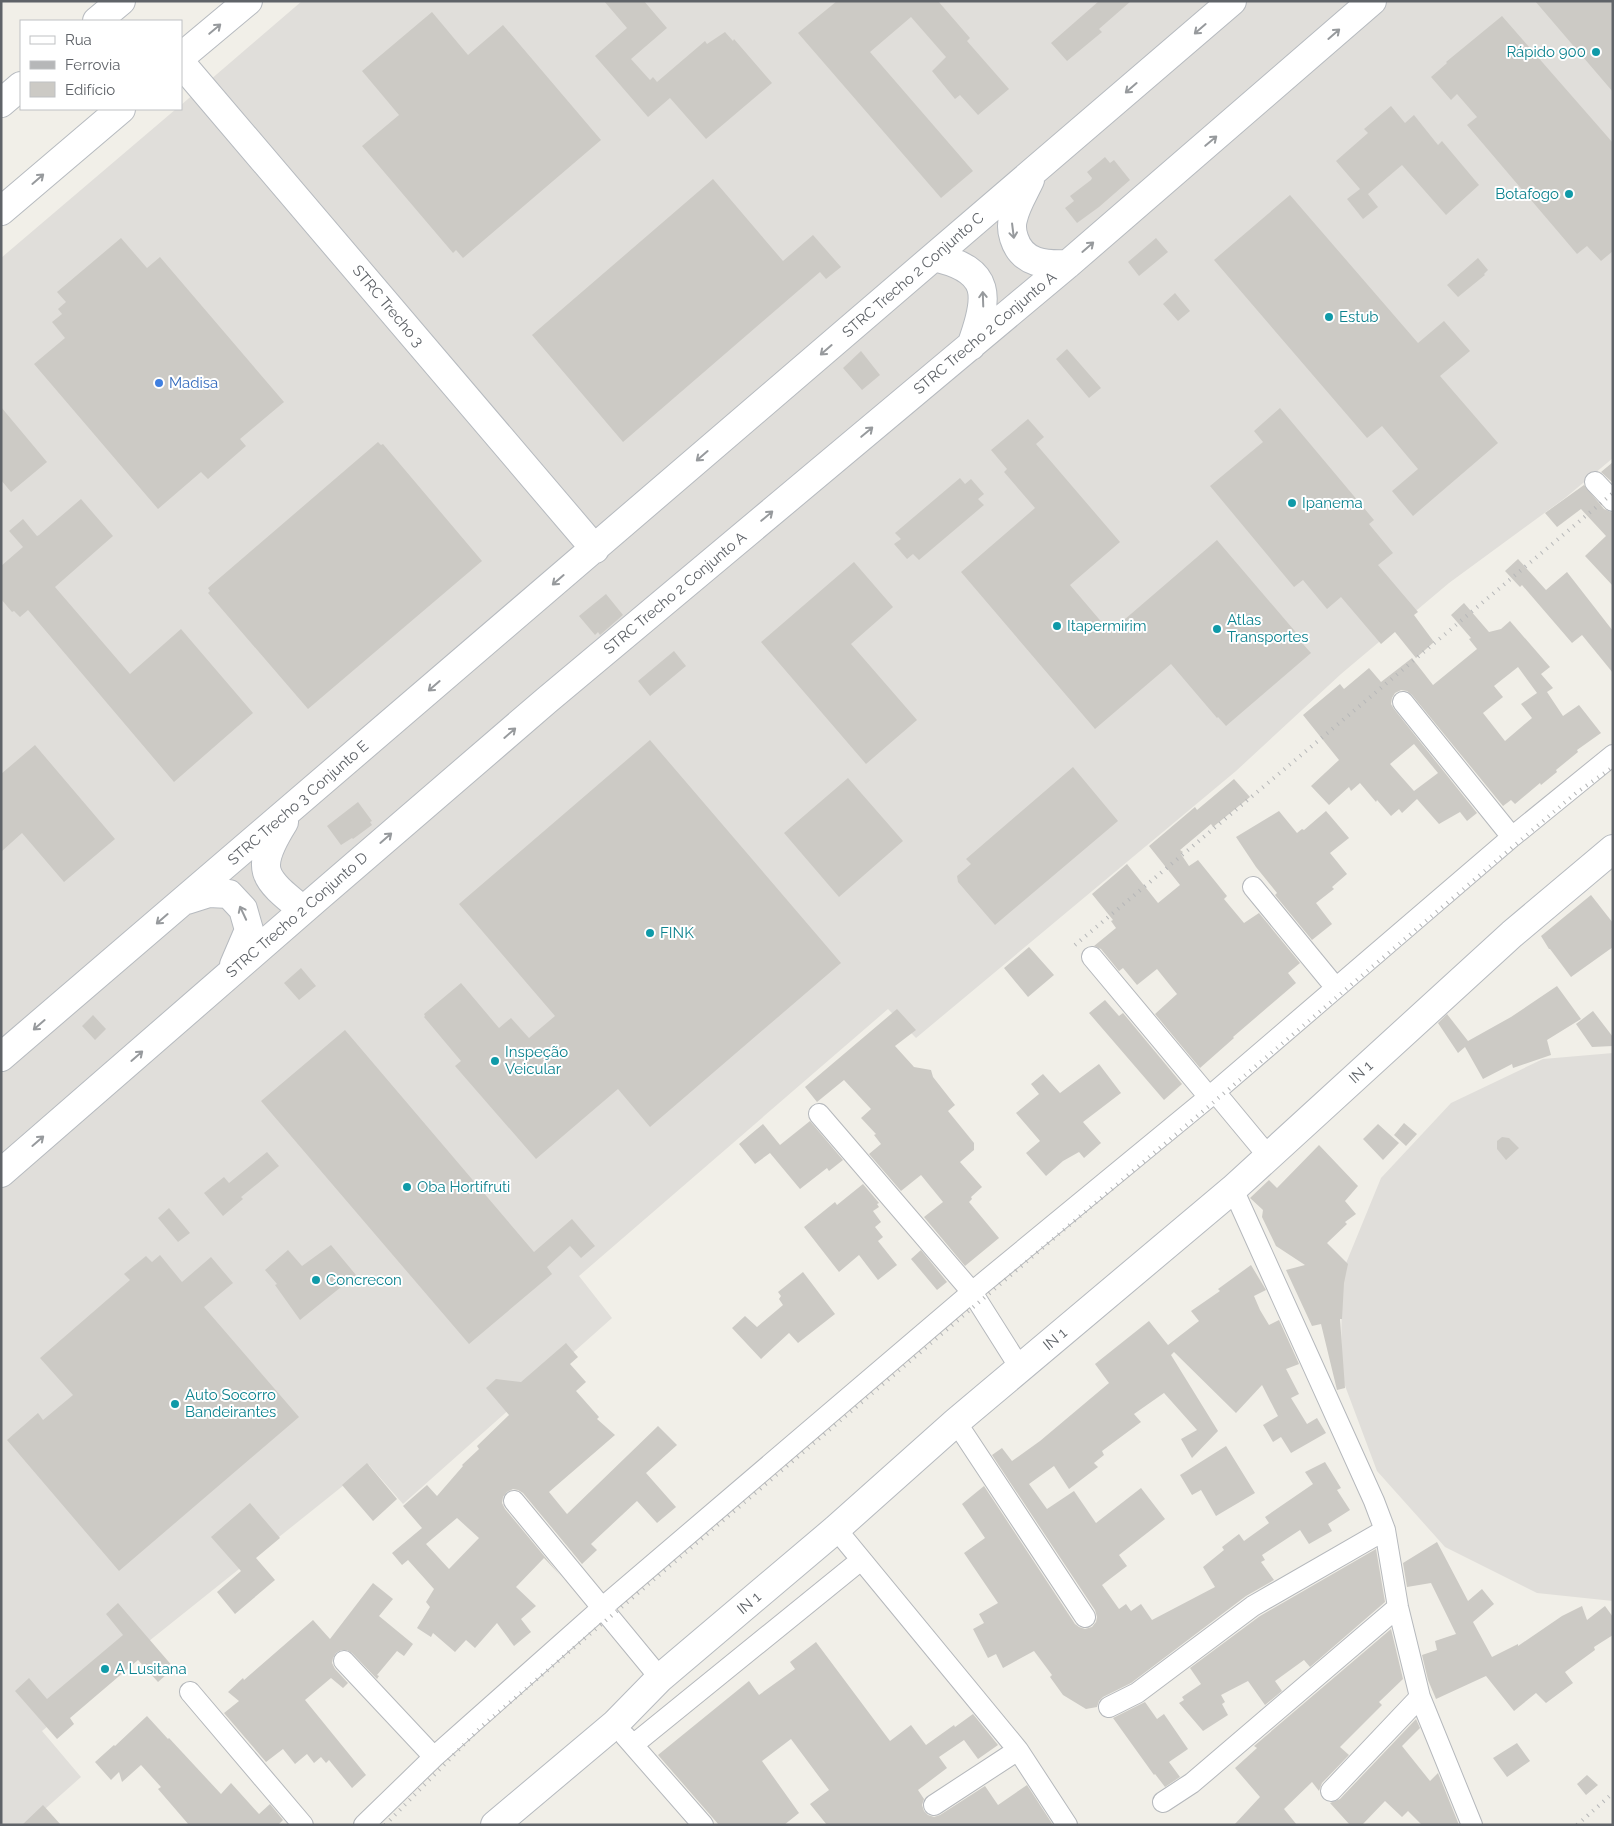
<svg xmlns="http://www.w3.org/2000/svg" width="1614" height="1826" font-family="Raleway,sans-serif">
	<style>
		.industrial { fill: #e0deda }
		.building { fill: #cccac5; fill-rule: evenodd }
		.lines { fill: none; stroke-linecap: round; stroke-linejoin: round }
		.street-casing { stroke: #b5b8bc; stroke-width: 22 }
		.secondary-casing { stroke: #b6babf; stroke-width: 30 }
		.street { stroke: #fff; stroke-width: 20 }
		.secondary { stroke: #fff; stroke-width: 28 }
		.rail { stroke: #b6b7b8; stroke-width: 4; stroke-dasharray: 1 6; stroke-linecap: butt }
		.oneway { stroke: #979a9d }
		.culture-dot { fill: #0f9aa8; stroke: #fff; stroke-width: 2 }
		.shop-dot { fill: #3f7fe0; stroke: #fff; stroke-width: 2 }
		.labels { text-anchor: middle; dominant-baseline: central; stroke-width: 4; stroke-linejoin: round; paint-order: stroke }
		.culture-label { font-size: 15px; fill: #0d838f; stroke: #fff; text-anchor: start }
		.street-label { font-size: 15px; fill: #5f6368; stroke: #fff }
		.shop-label { font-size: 15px; fill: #366cbe; stroke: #fff; text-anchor: start }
	</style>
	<rect width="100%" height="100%" fill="#f1efe8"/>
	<path class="industrial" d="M302 1H1613V458L1565 498 1449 583 1341 674 1236 771 916 1038 888 1009 579 1276 612 1318 403 1504 369 1465 154 1637 42 1731 81 1777 27 1825H1V258L176 109H181V105Z
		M1613 1053V1601L1537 1593 1445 1547 1377 1471 1341 1375 1342 1273 1381 1178 1451 1103 1543 1059Z"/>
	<path class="building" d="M604 1H644L667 28 631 59 650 80 653 77 657 82 705 41 707 44 725 32 733 41 734 39 772 83 706 139 670 98 648 117 595 56 627 28Z
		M837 1H938L970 38 967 41 1009 89 978 115 960 95 955 99 932 71 946 57 911 17 870 52 973 171 941 198 798 33Z
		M1099 1H1131L1099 29 1102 32 1067 61 1051 43Z
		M1535 1H1613V92Z
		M432 12 468 55 503 25 601 140 463 258 456 250 453 253 362 146 399 115 362 71Z
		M1502 16 1613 143V251L1601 261 1587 246 1577 254 1467 125 1477 117 1457 94 1451 100 1431 77 1447 63 1446 62Z
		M1391 106 1405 123 1414 115 1438 145 1442 141 1479 185 1446 215 1402 165 1368 194 1378 207 1363 219 1347 199 1360 189 1336 161 1368 133 1364 129Z
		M1105 157 1110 163 1114 160 1130 180 1099 207 1077 223 1065 208 1074 201 1070 196 1091 180 1092 178 1087 172Z
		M713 179 783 261 813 235 841 267 826 279 820 272 623 442 532 335Z
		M1290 195 1418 343 1444 321 1470 351 1440 376 1498 443 1413 516 1392 491 1418 469 1382 426 1367 438 1214 260Z
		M121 238 147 268 160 257 284 402 240 439 246 446 208 479 201 472 158 509 34 364 65 338 52 322 62 314 58 309 66 302 57 292Z
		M1156 238 1168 252 1139 276 1128 262Z
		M1478 258 1488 270 1484 274 1485 275 1458 297 1447 285Z
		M1175 293 1190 311 1178 321 1163 304Z
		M1067 349 1101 388 1089 398 1056 359Z
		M861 351 880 375 862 390 843 368Z
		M1 407 47 462 11 492 1 480Z
		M1280 408 1374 520 1369 524 1393 553 1378 565 1418 612 1414 615 1434 642 1416 658 1395 632 1381 644 1341 597 1327 609 1303 580 1294 587 1210 486 1263 442 1254 431Z
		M1028 419 1044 437 1036 444 1120 542 1070 585 1110 632 1217 540 1305 643 1303 644 1311 653 1226 726 1218 717 1217 718 1171 664 1095 729 961 572 1035 508 1004 472 1007 469 991 450Z
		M378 442 381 445 383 444 482 561 308 709 208 593 210 591 208 588Z
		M1613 462V483L1601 472Z
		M960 478 965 484 971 479 984 494 978 499 984 505 919 560 913 554 907 559 894 544 901 539 895 533Z
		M1584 485 1604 509 1613 513V586L1585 556 1606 536 1581 509 1557 527 1545 513Z
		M81 499 113 536 55 587 130 674 181 629 253 713 174 782 28 610 20 617 14 611 12 612 1 599V566L23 547 9 531 23 519 37 536 39 535Z
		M1518 559 1546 590 1567 572 1613 631V673L1582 635 1572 643 1522 585 1520 587 1505 571Z
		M854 562 893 607 851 644 917 720 866 764 761 642Z
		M606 594 623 615 600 635 598 632 595 635 579 616Z
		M1464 603 1489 632 1501 629 1510 621 1550 667 1541 674 1553 688 1547 692 1563 716 1579 705 1601 733 1577 750 1578 752 1556 770 1557 772 1541 785 1540 783 1515 804 1511 800 1503 806 1412 695 1407 691 1401 690 1395 693 1392 698 1391 704 1394 709 1477 813 1467 821 1460 812 1439 824 1417 799 1402 813 1399 809 1391 816 1377 800 1376 802 1360 783 1351 791 1349 787 1329 805 1311 786 1339 760 1303 715 1340 684 1344 689 1369 668 1381 682 1412 658 1433 685 1477 649 1469 639 1471 638 1451 615ZM1518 667 1537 693 1521 704 1532 718 1505 741 1483 713 1503 697 1494 686ZM1414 744 1438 773 1414 791 1390 764Z
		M674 651 686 666 650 696 638 681Z
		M650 740 841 963 650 1127 618 1089 536 1159 455 1066 461 1061 424 1017 425 1016 424 1014 461 983 499 1028 511 1018 529 1038 555 1016 459 904Z
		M35 745 115 839 64 882 22 833 1 852V774Z
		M1073 767 1118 821 995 925 958 882 957 876 971 864 966 859Z
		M848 778 903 841 839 897 784 833Z
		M1234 779 1250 797 1213 827 1211 824 1180 850 1183 852 1181 854 1189 866 1198 860 1227 896 1224 899 1244 923 1259 913 1300 963 1288 973 1296 983 1233 1037 1234 1038 1200 1068 1155 1014 1177 994 1157 969 1137 985 1123 968 1119 971 1101 949 1094 946 1116 928 1111 921 1113 920 1092 894 1127 864 1158 903 1180 885 1149 846 1195 807 1197 810Z
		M358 802 372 821 370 822 372 825 353 839 352 838 341 845 327 826Z
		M1279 811 1297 833 1302 829 1304 830 1326 811 1349 838 1330 853 1347 874 1332 887 1334 889 1316 903 1332 924 1312 940 1275 895 1277 893 1256 867 1236 837Z
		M1591 895 1613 923V947L1571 977 1550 949H1549L1541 936Z
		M1029 947 1054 975 1028 997 1004 968Z
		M301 968 316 986 299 1000 284 983Z
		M1557 986 1581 1019 1547 1040 1551 1055 1513 1068 1512 1064 1483 1079 1465 1047 1458 1053 1438 1023 1447 1014 1468 1041 1511 1017Z
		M1105 1000 1119 1016 1123 1013 1182 1084 1164 1100 1089 1013Z
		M897 1009 916 1030 895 1046 914 1067 931 1070 933 1077 955 1105 948 1111 974 1143V1150L960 1162 982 1187 971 1197 972 1199 969 1202 999 1238 965 1266 924 1217 943 1202 921 1175 901 1191 869 1154 881 1144 874 1135 876 1134 861 1118 871 1109 844 1080 817 1102 805 1087Z
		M1593 1011 1613 1037V1046L1592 1047 1576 1024Z
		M93 1015 106 1029 95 1040 82 1026Z
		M345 1030 534 1252 572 1219 595 1246 581 1258 570 1246 547 1267 552 1274 469 1344 261 1101Z
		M1099 1064 1121 1093 1083 1122 1101 1143 1084 1158 1079 1152 1063 1161 1046 1176 1026 1153 1040 1141 1016 1113 1039 1094 1031 1084 1043 1074 1060 1093Z
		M810 1121 843 1160 829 1171 827 1168 800 1189 770 1153 755 1164 739 1144 763 1124 780 1145Z
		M1404 1123 1417 1134 1406 1146 1394 1135Z
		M1378 1124 1399 1143 1383 1160 1363 1139Z
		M1502 1137 1509 1138 1519 1148 1506 1160 1497 1149V1141Z
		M1319 1145 1358 1186 1345 1201 1356 1214 1345 1222 1347 1224 1327 1243 1348 1264 1344 1283 1342 1319H1340L1345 1388 1337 1390 1321 1324 1312 1326 1286 1270 1305 1265 1276 1246 1262 1217 1263 1210 1250 1198 1269 1180 1277 1188Z
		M267 1152 279 1166 241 1197 243 1199 223 1216 204 1193 224 1177 229 1183Z
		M863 1184 879 1203 877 1204 879 1207 873 1211 881 1222 875 1227 883 1237 878 1241 897 1265 878 1280 859 1255 839 1272 804 1227 835 1202 837 1205Z
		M169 1208 190 1233 178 1242 158 1218Z
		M331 1245 356 1275 300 1320 275 1285 277 1284 265 1270 288 1250 302 1266Z
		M921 1250 947 1282 937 1290 911 1259Z
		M160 1255 182 1282 211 1257 233 1283 204 1307 299 1417 119 1571 7 1440 38 1413 43 1420 73 1395 40 1358 130 1280 124 1274 146 1256 152 1262Z
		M1251 1265 1266 1290 1254 1296 1260 1310 1269 1325 1279 1320 1299 1364 1286 1369 1299 1394 1291 1398 1307 1424 1317 1418 1326 1433 1291 1453 1281 1437 1273 1442 1263 1425 1278 1416 1262 1385 1236 1413 1174 1352 1171 1355 1218 1431 1192 1458 1181 1439 1197 1430 1164 1393 1134 1414 1141 1422 1102 1451 1104 1455 1094 1463 1098 1467 1069 1489 1054 1466 1029 1484 1047 1509 1074 1491 1096 1523 1141 1488 1165 1519 1119 1555 1127 1566 1102 1585 1119 1609 1126 1604 1131 1611 1141 1604 1152 1620 1215 1587 1203 1567 1224 1550 1222 1547 1239 1534 1244 1541 1269 1523 1265 1517 1313 1484 1305 1472 1325 1462 1341 1488 1337 1490 1350 1510 1328 1524 1332 1531 1309 1544 1300 1530 1262 1555 1265 1560 1261 1562 1274 1580 1246 1596 1131 1683 1103 1697 1099 1701 1097 1707 1086 1709 1063 1695 1050 1677 1052 1675 1034 1651 1003 1668 996 1654 988 1658 973 1629 984 1623 979 1614 998 1603 964 1553 985 1538 962 1504 984 1486 1075 1624 1079 1627 1085 1629 1092 1627 1096 1622 1097 1617 1095 1610 992 1455 1002 1448 1012 1461 1040 1441 1109 1383 1095 1364 1149 1321 1168 1345 1199 1321 1191 1311 1220 1291 1218 1289Z
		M803 1272 835 1314 798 1343 789 1333 761 1359 732 1328 745 1316 757 1327 783 1305 779 1299 781 1296 778 1292Z
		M566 1343 578 1357 570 1364 586 1382 576 1391 599 1417 597 1419 615 1435 549 1492 567 1514 658 1426 677 1445 646 1473 676 1507 657 1523 637 1501 591 1544 597 1550 582 1564 523 1493 518 1490 513 1489 507 1492 503 1497 502 1503 505 1509 560 1575 544 1558 516 1587 536 1606 521 1619 531 1632 514 1646 497 1623 475 1648 466 1640 455 1652 433 1633 431 1637 417 1628 430 1607 426 1602 434 1589 408 1560 402 1565 392 1553 422 1528 403 1506 427 1485 437 1496 463 1466 462 1465 479 1449 477 1446 509 1415 486 1388 496 1379 521 1382ZM457 1518 479 1538 449 1569 426 1544Z
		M1226 1446 1255 1493 1216 1516 1201 1490 1192 1495 1180 1475Z
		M367 1463 397 1499 373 1521 342 1485Z
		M250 1503 280 1538 256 1558 275 1580 235 1614 217 1592 241 1571 211 1537Z
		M1437 1542 1468 1601 1482 1589 1494 1604 1473 1622 1492 1657 1518 1644V1646L1562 1616 1582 1606 1587 1620 1605 1606 1613 1617V1635L1594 1647 1595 1650 1565 1672 1573 1683 1546 1703 1536 1693 1514 1711 1486 1676 1436 1699 1428 1680 1422 1655 1437 1650 1435 1641 1456 1634 1431 1583 1407 1587 1403 1563Z
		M1376 1549 1385 1602 1310 1667 1304 1660 1275 1681 1282 1691 1265 1705 1248 1681 1221 1695 1225 1702 1222 1704 1228 1715 1203 1731 1179 1703 1184 1700 1182 1697 1201 1684 1190 1668 1260 1616Z
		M373 1583 393 1599 379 1616 413 1644 404 1656 397 1651 377 1675 379 1676 377 1679 352 1653 347 1650H341L336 1653 333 1658 332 1663 335 1669 348 1683 343 1688 331 1678 305 1700 366 1775 352 1788 329 1760 326 1763 321 1757 314 1763 307 1754 295 1764 283 1749 266 1762 224 1713 239 1701 228 1692 243 1678 244 1680 313 1620 330 1639Z
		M118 1603 174 1668 158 1682 138 1660 70 1718 74 1724 57 1739 15 1691 29 1678 47 1699 123 1635 106 1614Z
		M1391 1629 1403 1679 1379 1702 1382 1705 1340 1747 1349 1755 1322 1783 1319 1791 1312 1782 1284 1809 1297 1825H1234L1260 1797 1235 1768 1257 1748 1254 1746Z
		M816 1642 890 1741 911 1725 926 1745 954 1725 955 1727 973 1714 998 1745 978 1759 964 1740 939 1757 947 1768 918 1790 924 1799 922 1805 924 1811 928 1815 934 1817 940 1815 985 1786 998 1805 1027 1785 1053 1825H827L810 1804 829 1790 791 1739 762 1761 799 1813 784 1825H719L658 1755 749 1681 759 1695 795 1669 790 1662Z
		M1145 1702 1157 1719 1164 1714 1188 1749 1169 1762 1180 1777 1165 1787 1155 1774 1154 1775 1113 1718Z
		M147 1716 168 1739 169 1738 221 1794 231 1783 259 1814 270 1804 283 1820 278 1825H189L158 1789 161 1787 141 1765 122 1782 119 1772 111 1780 95 1762 114 1745 115 1746Z
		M1416 1719 1420 1728 1402 1746 1430 1781 1438 1773 1459 1825H1422L1408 1811 1402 1817 1385 1801 1362 1825H1350L1330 1803 1340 1799Z
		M1517 1743 1530 1761 1507 1777 1493 1758Z
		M1587 1775 1598 1785 1586 1795 1577 1784Z
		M43 1805 61 1825H22Z"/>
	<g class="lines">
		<g class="street-casing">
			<path id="street" d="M1595 482 1613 501
				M1403 702 1512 837
				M1253 887 1336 988
				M1092 957 1209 1097
				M1215 1092 1269 1157
				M819 1114 972 1292 1020 1368
				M1233 1189 1374 1501 1385 1530 1398 1607 1420 1697 1472 1825
				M956 1422 1085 1617
				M514 1501 660 1678
				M836 1529 1018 1750 1067 1825
				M344 1661 434 1757
				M190 1692 303 1825
				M1109 1707 1137 1693 1253 1606 1385 1530
				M625 1736 703 1825
				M633 1745 861 1560
				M1331 1791 1420 1697
				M1163 1802 1192 1783 1398 1607
				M934 1805 1018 1750
				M364 1825 434 1757 603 1607 972 1292 1209 1097 1512 837 1613 755"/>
		</g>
		<g class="secondary-casing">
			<path id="secondary" d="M97 21 121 1
				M181 57 248 1
				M181 63 595 549
				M1 103 21 86
				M1030 180C1024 193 1016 205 1013 219 1011 226 1012 232 1014 238 1022 264 1046 265 1068 264
				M1 211 121 109
				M934 257C993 270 989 297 971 346
				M284 822C254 870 262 877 303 910
				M187 900 209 893 229 894 243 909 249 930 234 965
				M1 1057 1232 1
				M1 1173 316 899 547 700 1068 264 1372 1
				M495 1825 615 1724 660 1678 836 1529 956 1422 1233 1189 1512 934 1613 849"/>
		</g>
		<use href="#street" class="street"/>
		<use href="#secondary" class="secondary"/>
		<path class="rail" d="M1075 945 1613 493
			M385 1825 481 1727 1576 793 1613 767
			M1577 1825 1613 1793"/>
	</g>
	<defs><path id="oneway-shaft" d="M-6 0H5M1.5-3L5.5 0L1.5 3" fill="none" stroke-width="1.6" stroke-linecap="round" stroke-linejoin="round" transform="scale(1.25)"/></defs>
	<g class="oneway">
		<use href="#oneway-shaft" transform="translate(215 29) rotate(-40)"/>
		<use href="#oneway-shaft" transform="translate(1200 29) rotate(139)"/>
		<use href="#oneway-shaft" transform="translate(1334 34) rotate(-41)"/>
		<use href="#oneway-shaft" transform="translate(1131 88) rotate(139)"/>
		<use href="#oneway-shaft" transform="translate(1211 141) rotate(-40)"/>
		<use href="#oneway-shaft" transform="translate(38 179) rotate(-41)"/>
		<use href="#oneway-shaft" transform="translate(1013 231) rotate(83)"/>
		<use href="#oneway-shaft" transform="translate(1088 247) rotate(-41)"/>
		<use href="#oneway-shaft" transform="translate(983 299) rotate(-92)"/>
		<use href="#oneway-shaft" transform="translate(826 350) rotate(139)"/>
		<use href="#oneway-shaft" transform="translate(867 432) rotate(-40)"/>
		<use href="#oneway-shaft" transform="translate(702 456) rotate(139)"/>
		<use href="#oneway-shaft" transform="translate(767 516) rotate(-40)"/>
		<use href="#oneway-shaft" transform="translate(558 580) rotate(139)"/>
		<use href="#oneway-shaft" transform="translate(434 686) rotate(139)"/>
		<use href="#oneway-shaft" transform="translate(510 733) rotate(-41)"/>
		<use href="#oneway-shaft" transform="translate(386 838) rotate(-41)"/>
		<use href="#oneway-shaft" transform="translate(243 913) rotate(-115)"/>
		<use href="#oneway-shaft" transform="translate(162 919) rotate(139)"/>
		<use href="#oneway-shaft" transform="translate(39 1025) rotate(139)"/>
		<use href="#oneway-shaft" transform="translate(137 1056) rotate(-41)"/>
		<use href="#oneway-shaft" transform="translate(38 1141) rotate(-41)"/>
	</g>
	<g class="culture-dot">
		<circle cx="1596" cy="52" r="5"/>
		<circle cx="1569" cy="194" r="5"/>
		<circle cx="1329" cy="317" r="5"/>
		<circle cx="1292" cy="503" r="5"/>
		<circle cx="1057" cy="626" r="5"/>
		<circle cx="1217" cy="629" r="5"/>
		<circle cx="650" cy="933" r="5"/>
		<circle cx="495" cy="1061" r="5"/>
		<circle cx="407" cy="1187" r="5"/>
		<circle cx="316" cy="1280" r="5"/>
		<circle cx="175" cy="1404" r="5"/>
		<circle cx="105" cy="1669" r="5"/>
	</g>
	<circle class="shop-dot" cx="159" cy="383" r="5"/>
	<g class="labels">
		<g class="culture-label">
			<text x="1586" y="52" text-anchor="end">Rápido 900</text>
			<text x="1559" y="194" text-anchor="end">Botafogo</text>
			<text x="1339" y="317">Estub</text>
			<text x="1302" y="503">Ipanema</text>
			<text x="1227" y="620">Atlas<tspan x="1227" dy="17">Transportes</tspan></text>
			<text x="1067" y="626">Itapermirim</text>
			<text x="660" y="933">FINK</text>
			<text x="505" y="1052">Inspeção<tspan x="505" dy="17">Veicular</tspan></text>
			<text x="417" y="1187">Oba Hortifruti</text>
			<text x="326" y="1280">Concrecon</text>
			<text x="185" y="1395">Auto Socorro<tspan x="185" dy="17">Bandeirantes</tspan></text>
			<text x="115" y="1669">A Lusitana</text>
		</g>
		<g class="street-label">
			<text transform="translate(913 275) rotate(-41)">STRC Trecho 2 Conjunto C</text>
			<text transform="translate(388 306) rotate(50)">STRC Trecho 3</text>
			<text transform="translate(985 333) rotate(-40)">STRC Trecho 2 Conjunto A</text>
			<text transform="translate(675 593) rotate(-40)">STRC Trecho 2 Conjunto A</text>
			<text transform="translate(298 803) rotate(-41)">STRC Trecho 3 Conjunto E</text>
			<text transform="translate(297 915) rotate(-41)">STRC Trecho 2 Conjunto D</text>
			<text transform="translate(1361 1072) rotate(-42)">IN 1</text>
			<text transform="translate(1055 1339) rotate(-40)">IN 1</text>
			<text transform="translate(749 1603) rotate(-40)">IN 1</text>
		</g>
		<g class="shop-label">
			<text x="169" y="383">Madisa</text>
		</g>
	</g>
	<rect width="1614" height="1826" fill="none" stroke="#5f6368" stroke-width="5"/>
	<rect x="20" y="20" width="162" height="90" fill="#ffffff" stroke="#bfc1c3"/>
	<rect x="30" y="36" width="25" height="8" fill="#ffffff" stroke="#bfc1c3"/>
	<text x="65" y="45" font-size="15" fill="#5f6368">Rua</text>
	<rect x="30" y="61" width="25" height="8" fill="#b6b7b8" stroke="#bfc1c3"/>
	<text x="65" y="70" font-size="15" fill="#5f6368">Ferrovia</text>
	<rect x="30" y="82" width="25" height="15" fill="#cccac5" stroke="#bfc1c3"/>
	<text x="65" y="95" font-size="15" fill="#5f6368">Edifício</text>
</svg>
